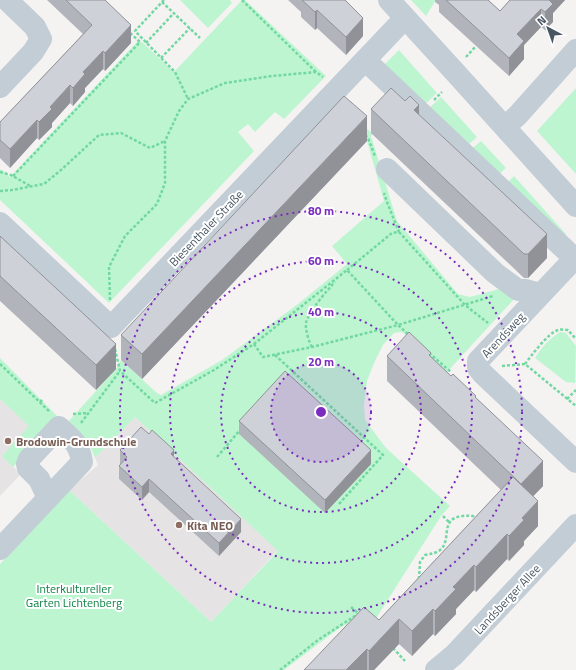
<svg xmlns="http://www.w3.org/2000/svg" width="576" height="670" font-family="'Titillium Web',sans-serif">
	<style>
		.education { fill: #e6e3e4 }
		.green { fill: #bef5d1 }
		.lines { fill: none; stroke-linecap: round; stroke-linejoin: round }
		.path { stroke: #71d8a2; stroke-width: 2.5; stroke-dasharray: 3 2; stroke-linecap: butt }
		.minor { stroke: #c2cdd5; stroke-width: 22 }
		.wall { fill: #b1b4ba }
		.shaded-wall { fill: #909297 }
		.building { fill: #ced1d8; stroke: #909297 }
		.ring { fill: none; stroke: #7b2cbf; stroke-width: 2; stroke-dasharray: 2 4 }
		.education-dot { fill: #8d6e63; stroke: #fff; stroke-width: 1.5 }
		.labels { text-anchor: middle; dominant-baseline: central; stroke-width: 4; stroke-linejoin: round; paint-order: stroke }
		.street-label { font-size: 12px; fill: #475662; stroke: #fff }
		.education-label { font-size: 12px; font-weight: bold; fill: #785e54; stroke: #fff; text-anchor: start }
		.park-label { font-size: 12px; fill: #0d8244; stroke: #fff }
		.centre { fill: #7b2cbf; stroke: #fff; stroke-width: 2 }
		.ring-label { font-size: 12px; text-anchor: middle; font-weight: bold; fill: #7b2cbf; stroke: #fff; stroke-width: 4; stroke-linejoin: round; paint-order: stroke }
	</style>
	<rect width="100%" height="100%" fill="#f5f2f2"/>
	<path class="education" d="M0 399 30 426 2 456 21 474 0 496Z
		M135 417 278 550 211 622 69 490 98 465 95 458Z"/>
	<path class="green" d="M180 0H230L232 3 208 28Z
		M242 0H245L326 76 284 119 275 112 255 132 248 124 238 132 254 151 109 303 0 200V170L1 169 10 177 137 42H142L174 72Z
		M411 0H436L426 16Z
		M399 50 437 93 423 106 381 68Z
		M576 88V174L537 131Z
		M441 97 477 137 466 147 427 110Z
		M344 109 373 134 371 136 397 221 458 294 470 297 514 285H527L447 372 402 332 394 333 383 345 374 363 367 381 364 405 365 420 386 448 450 506 441 516 375 620 348 624 342 626 284 670H0V564L69 490 211 622 278 551 135 417 95 458 91 448 66 424 116 369 121 360 157 393 161 395 222 360 298 304 347 264 332 246 384 201 367 141 340 116Z
		M481 141 506 168 497 176 469 151Z
		M514 176 566 234 561 239 505 185Z
		M560 332 566 333 576 346 575 383 566 382 535 358C542 347 549 339 560 332Z
		M0 358 62 421 53 423 13 467 2 456 29 426 0 399Z"/>
	<g class="lines">
		<path class="path" d="M164 0 135 31 175 72 188 99
			M242 0 316 72
			M162 2 200 38
			M546 29 556 38
			M146 43 174 13
			M466 57 476 46
			M161 58 190 28
			M434 100 442 92
			M365 135 368 138 375 156
			M0 172 11 175 32 187
			M13 176 140 42 129 32
			M0 191 12 190 44 184 61 170 99 135 121 133 150 148 165 141
			M399 232 465 305 488 323
			M347 270 392 233 399 232 387 202 384 193
			M110 300 109 267 125 236 157 204 165 183V141L179 111 188 99 225 83 272 76 316 72 323 77
			M254 344 263 357 312 347 398 325 410 336
			M312 347C309 343 305 328 306 323 307 314 328 289 335 282
			M115 349 120 371 155 403 214 370 254 344 347 270 398 325 493 296
			M429 353 451 372
			M275 355 383 455 339 504
			M0 364 50 412
			M525 364C531 356 548 333 558 330 561 329 565 330 568 330L576 339
			M502 366 525 364 576 406
			M567 399 576 390
			M40 402 43 399
			M73 414 88 413
			M81 423 120 371
			M217 457 240 430
			M443 516 449 522
			M419 579 420 562 425 555C431 554 436 553 440 550 454 539 435 513 473 516L476 521
			M351 607 358 613
			M393 648 405 661
			M280 670 318 640 358 614"/>
		<path class="minor" d="M389 0 453 70 576 206
			M365 60 574 258
			M0 87 33 52 41 39 35 27 7 0
			M505 127 518 115 576 50
			M387 169 495 273 518 290H526L540 294
			M0 223 111 327 405 18
			M576 257 478 361V368L482 373 576 462
			M0 549 82 462C79 443 72 439 59 427L29 459 27 464 28 468 39 479 48 498
			M436 670 454 655 576 525"/>
	</g>
	<path class="wall" d="M47 0H105L131 43 105 71 103 69 85 88V92L73 106 70 103 52 123V127L39 140 37 138 10 168 0 158V122L83 34Z
		M288 0H345L363 36 346 55 317 28 315 30 301 17V12Z
		M435 0H488L500 11 510 0H565L553 13V22L545 30 541 27 524 45V59L509 76 439 12V5L435 2Z
		M371 109 419 115 547 258 528 278H524L371 133Z
		M367 141 142 379 121 360V335Z
		M0 236 116 369 96 390 0 301Z
		M387 356 431 357 476 399 543 486 533 496 538 526 524 541V545L509 561 507 559 476 592 474 590 456 609V614L435 636 433 634 412 656 399 644 374 670H304L379 620 501 490 387 381Z
		M239 421 371 464 325 513 239 434Z
		M120 450 174 457 241 532 219 556 149 492 142 500 119 479V466L121 464H120Z"/>
	<path class="shaded-wall" d="M549 0H565L553 13V22L545 30V12Z
		M541 9V27L524 45V59L509 76V58L517 34Z
		M317 10V28L315 30V12Z
		M363 18V36L346 55V37Z
		M131 25V43L105 71V53Z
		M103 51V69L85 88V92L73 106V88L83 72Z
		M70 85V103L52 123V127L39 140V122L50 107Z
		M419 105V128L414 110Z
		M367 116V141L142 379V354Z
		M37 120V138L10 168V149Z
		M547 234V258L528 278V254Z
		M116 344V369L96 390V365Z
		M174 450V463L171 454Z
		M371 450V464L325 513V500Z
		M543 461V486L521 509V484Z
		M149 479V492L142 500V487Z
		M538 501V526L524 541V545L509 561V536L522 518Z
		M241 519V532L219 556V543Z
		M507 534V559L476 592V567Z
		M474 565V590L456 609V614L435 636V611L453 587Z
		M433 609V634L412 656V631Z
		M399 619V644L374 670H369V651Z
		M367 649V670H346Z"/>
	<path class="building" d="M66 0H105L131 25 105 53 103 51 83 72 85 74 73 88 70 85 50 107 52 109 39 122 37 120 10 149 0 140V122L92 25Z
		M302 0H345L363 18 346 37 317 10 315 12Z
		M446 0H488L500 11 510 0H549L553 4 545 12 541 9 517 34 524 41 509 58Z
		M391 88 405 101 410 96 419 105 414 110 547 234 528 254H524L371 109Z
		M344 96 367 116 142 354 121 335Z
		M0 236 116 344 96 365 0 276Z
		M409 332 431 353 429 355 451 376 453 374 476 396 475 397 543 461 521 484 387 356Z
		M285 371 371 450 325 500 239 421Z
		M141 427 149 434 152 430 174 450 171 454 241 519 219 543 149 479 142 487 119 466 127 457 120 450Z
		M513 477 538 501 522 518 524 520 509 536 507 534 476 567 474 565 453 587 456 589 435 611 433 609 412 631 399 619 369 651 367 649 346 670H304L364 607 379 620Z"/>
	<circle cx="321" cy="412" r="50" fill="#7b2cbf" fill-opacity=".12"/>
	<g class="ring">
		<circle cx="321" cy="412" r="50"/>
		<circle cx="321" cy="412" r="100"/>
		<circle cx="321" cy="412" r="151"/>
		<circle cx="321" cy="412" r="201"/>
	</g>
	<g class="education-dot">
		<circle cx="8" cy="441" r="4"/>
		<circle cx="179" cy="525" r="4"/>
	</g>
	<g class="labels">
		<g class="street-label">
			<text transform="translate(206 228) rotate(-46)">Biesenthaler Straße</text>
			<text transform="translate(503 335) rotate(-47)">Arendsweg</text>
			<text transform="translate(507 599) rotate(-47)">Landsberger Allee</text>
		</g>
		<g class="education-label">
			<text x="16" y="441">Brodowin-Grundschule</text>
			<text x="187" y="525">Kita NEO</text>
		</g>
		<g class="park-label">
			<text x="74" y="588">Interkultureller<tspan x="74" dy="14">Garten Lichtenberg</tspan></text>
		</g>
	</g>
	<circle cx="321" cy="412" r="6" class="centre"/>
	<g class="ring-label">
		<text x="321" y="215">80 m</text>
		<text x="321" y="265">60 m</text>
		<text x="321" y="316">40 m</text>
		<text x="321" y="366">20 m</text>
	</g>
	<g transform="translate(548 28) rotate(319)" stroke="#ffffff" stroke-width="3" paint-order="stroke">
	<path d="M0-3L7 15L0 10L-7 15Z" fill="#475662"/>
	<text y="-6" font-size="11" font-weight="bold" text-anchor="middle" fill="#475662">N</text>
	</g>
</svg>
